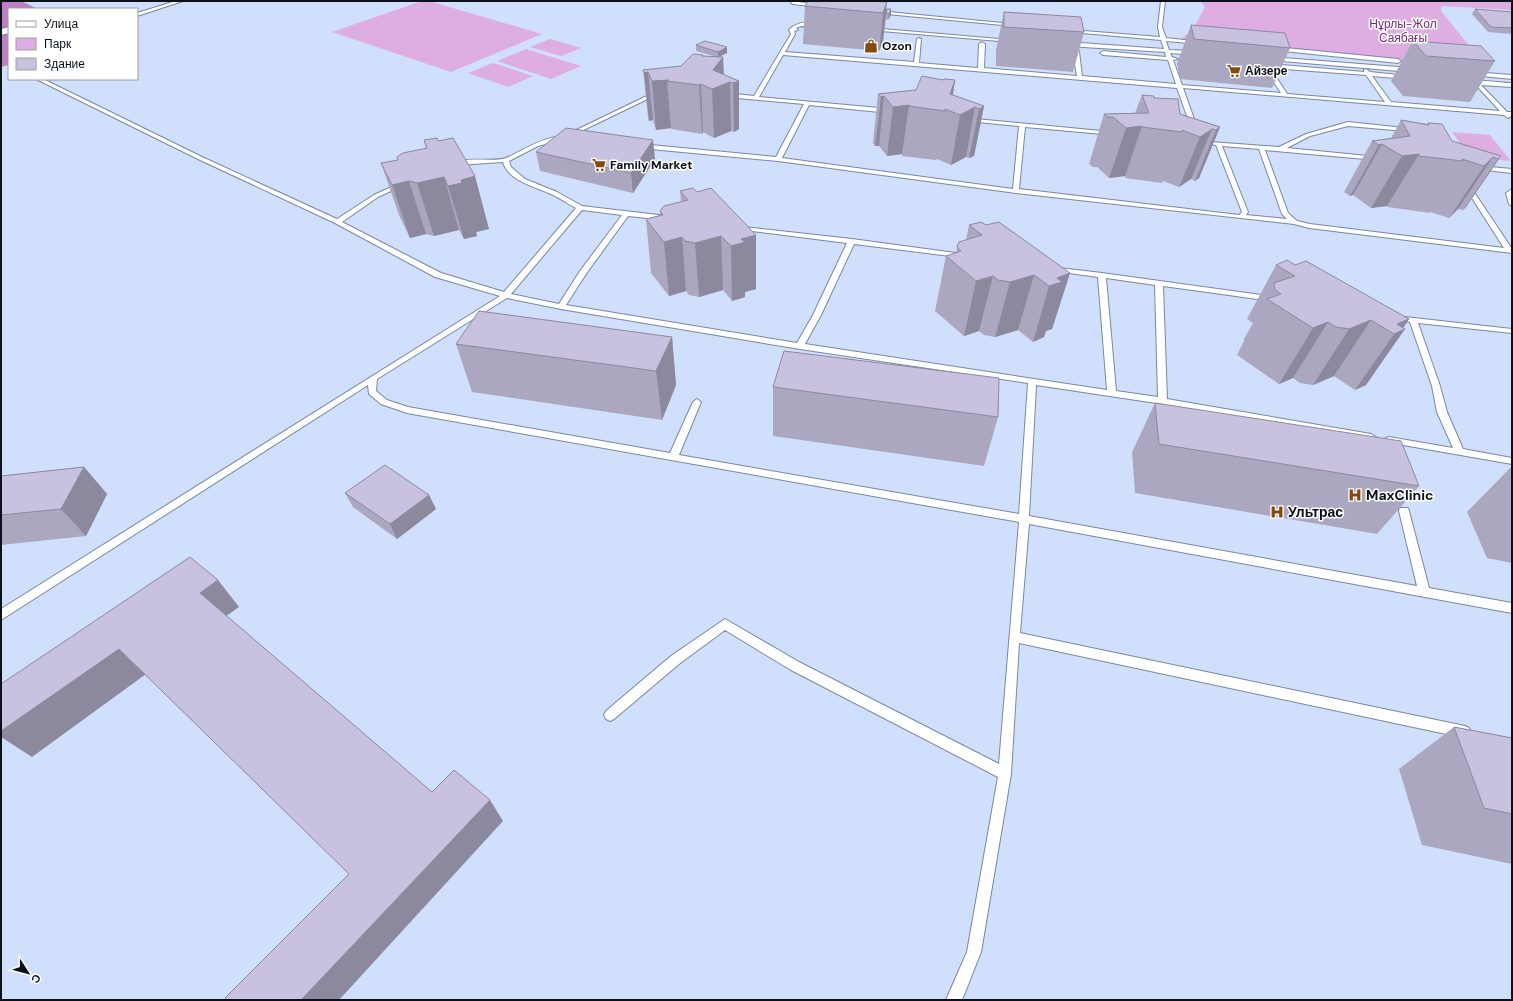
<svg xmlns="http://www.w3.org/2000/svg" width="1513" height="1001" font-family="'DM Sans',sans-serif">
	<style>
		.green { fill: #deade1 }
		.forest { fill: #c17fc5 }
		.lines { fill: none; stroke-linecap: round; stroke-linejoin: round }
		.lane-casing { stroke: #7987a1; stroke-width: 2 }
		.street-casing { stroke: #7987a1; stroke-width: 2 }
		.lane { fill: #fff; fill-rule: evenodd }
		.street { fill: #fff; fill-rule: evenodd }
		.wall { fill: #aca7c1 }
		.shaded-wall { fill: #8c889d }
		.building { fill: #c8c2e0; stroke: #8c889d }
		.labels { text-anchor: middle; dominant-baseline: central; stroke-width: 3; stroke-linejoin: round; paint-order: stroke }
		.far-park-label { font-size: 12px; fill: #78297e; stroke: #fff }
		.far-poi-label { font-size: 12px; font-weight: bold; fill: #0b101a; stroke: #fff; text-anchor: start }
		.poi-label { font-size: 14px; font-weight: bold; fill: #0b101a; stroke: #fff; text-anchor: start }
	</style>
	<rect width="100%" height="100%" fill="#d0dffb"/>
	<path class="green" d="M422 1H429L542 34 451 72 332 32Z
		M1201 1H1512V10L1442 6 1441 11 1479 58 1419 62 1181 39 1193 29 1205 7Z
		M550 39 581 48 561 56 530 47Z
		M526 49 581 66 551 79 497 61Z
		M493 63 533 76 508 87 468 73Z
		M1452 132 1490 135 1511 161 1470 157Z"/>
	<path class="forest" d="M1 1H21L38 9H9V65L1 67Z"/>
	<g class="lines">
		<g class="lane-casing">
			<path id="lane" d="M176 1H183L137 16V13Z
				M792 1 818 5 820 6 818 7 793 4 791 3Z
				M1161 1H1165L1162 27 1166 38 1202 42 1199 44 1166 41 1169 50 1195 51 1198 53 1195 55 1170 53 1172 57 1178 59 1173 60 1182 85 1281 93 1266 70 1269 68 1271 69 1287 94 1385 102 1366 75 1269 68 1266 66 1269 64 1364 72V70L1366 69 1370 72 1408 76V78L1406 79 1372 76 1391 102 1500 111 1475 84 1465 82C1472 78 1502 83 1512 83V87L1481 85 1507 112H1512V116L1508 118 1504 115 1183 88 1198 130 1195 132 1192 130 1177 88 783 55 759 97 890 109 893 111 890 113 809 105 782 158 1013 189 1019 126 967 121 965 120V118L1112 132 1115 134 1114 135 1025 127 1019 189 1239 215 1242 212 1216 145 1210 144V142L1279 147 1306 134 1348 122 1404 128 1406 129V131L1348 126 1310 136 1287 148 1378 157 1379 158 1376 160 1265 150 1288 213 1297 221 1310 224 1504 248 1463 184 1466 182 1468 183 1512 249V253L1309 228 1294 224 1016 193 778 161 640 148 637 146 640 144 776 157 804 104 726 97 723 95 726 93 754 96 791 34 789 30C796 22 811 20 820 25 813 28 804 24 796 28L798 30 794 31 795 34 785 52 914 62 917 39 919 38 921 39 919 63 978 68 979 44 982 42 985 44 984 68 1077 76 1073 51 1076 49 1079 51 1082 76 1176 84 1168 60 1103 55 1100 53 1103 51 1166 57 1165 52 1067 46 1064 44 1067 42 1164 49 1161 40 1071 32 1069 31 1071 30 1160 37 1158 27ZM1222 146 1259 149 1282 214 1287 219 1246 215 1248 212Z
				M878 11 1013 24 1015 25 1013 26 876 13Z
				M871 28 1011 40 1013 41 1011 42 869 30Z
				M1276 47 1398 59 1401 61 1398 63 1274 50V48Z
				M1271 57 1411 68 1414 70 1411 72 1269 60V58Z
				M1473 72 1512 75V79L1471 75V73Z
				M36 79H43L202 157 337 219 374 195 400 183H404V185L378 197 342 222 441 273 504 292 576 208C568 204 560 198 551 194 536 187 508 181 503 162L472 164 454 167 451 165C464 155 491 163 506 158 523 151 545 135 564 137V139L538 146 509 161 511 167 525 179 557 192 582 206 667 216 670 218 667 220 628 216 586 274 566 305 797 343 813 315 847 243 736 229 734 228V226L852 239 963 254H966V258L854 244 821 315 805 344 1107 390 1098 277 1054 271H1051V267L1102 273 1275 297V301H1272L1163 286 1167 399 1371 434 1376 437 1374 439 1371 440 1163 404 1036 385 1029 516 1417 586 1399 511 1400 508H1408L1409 511 1429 588 1512 603V613L1029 524 1020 633 1465 726 1469 728 1471 732 1469 736 1465 738 1019 643 1011 774 981 952 962 1000H946L967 952 998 777 791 670 725 630 679 664 614 719 610 721 606 719 604 715 606 711 671 656 725 619 799 662 999 764 1019 522 407 413 381 404 369 394 368 385 1 620V609L500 296 435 277 335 223 198 159ZM582 210 622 215 580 271 559 304 511 294ZM1106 278 1155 285 1158 397 1116 391ZM507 298 561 309 800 349 1028 383 1019 514 679 455 701 402 697 399 693 402 670 453 408 407 387 400 376 391 377 379Z
				M655 92 660 93 571 136 566 135Z
				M1479 166 1512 169V173L1477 169 1476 168Z
				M1512 189V206L1509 204 1506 193Z
				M1405 317 1512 329V333L1418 323 1440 386 1447 412 1463 449 1512 458V464L1386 442 1384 440 1386 438 1389 437 1453 448 1437 412 1432 386 1410 322 1405 321Z"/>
		</g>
		<g class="street-casing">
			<path id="street" d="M9 27V33L1 35V29Z"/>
		</g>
		<use href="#lane" class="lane"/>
		<use href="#street" class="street"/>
	</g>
	<path class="wall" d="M805 6 891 9V15L888 20 886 19 883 41 879 51 803 44Z
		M1475 9 1512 12V34L1488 32 1472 14Z
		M1004 12 1084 32 1073 72 996 66V50Z
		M1191 25 1290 48 1272 88 1180 79 1177 64Z
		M1413 41 1495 61 1470 102 1403 96 1391 81Z
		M696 45 727 53 719 57H723L724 75 739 81V129L734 132 731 131 714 138 703 132 702 134 671 129V128L656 130 653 120 649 121 648 117 643 70 681 66 703 56 717 57 696 51Z
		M943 80H955L953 95 984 106 974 156 969 158 966 157 951 165 937 159 936 160 902 156V154L887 156 879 146H875L873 143 878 94 916 90Z
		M1142 95 1154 98 1180 114 1220 127 1199 178 1195 181 1191 179 1179 187 1163 181 1162 183 1125 178V176L1109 178 1097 167H1093L1089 164 1104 114 1135 113Z
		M1401 120 1427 124 1428 123 1452 141 1501 156 1466 207 1463 210 1458 209 1449 218 1430 212V213L1388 207 1387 206 1371 208 1353 195 1350 196 1344 192 1372 141 1391 138Z
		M424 140 489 229 476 232 477 236 464 239 459 230 434 236 426 234 410 238 399 215 381 163 398 160 397 157 426 148Z
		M536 152 655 159 633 193 540 171Z
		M711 188 756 289 745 292V297L732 301 723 290 699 297 689 295 686 291 669 296 651 273 646 219 660 215V211L681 202 680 191 697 192Z
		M969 225H986L1070 273 1052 329 1046 331 1044 337 1033 342 1018 330 995 337 984 335 979 331 964 336 935 311 946 256 956 253 957 247 966 240Z
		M1276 265 1409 319 1366 385 1355 390 1334 376 1313 385 1300 383 1293 378 1279 384 1237 355 1244 341V339L1253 323 1247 319Z
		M672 337 676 385 662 420 472 392 456 344Z
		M773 387 998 417 984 466 773 436Z
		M1155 403 1419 486 1377 534 1135 493 1132 452Z
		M1512 466V563L1487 558 1467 512Z
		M84 467 107 494 86 536 1 545V476Z
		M345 493 429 495 436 509 397 539 353 507Z
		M1454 727 1512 738V864L1422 845 1399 769Z"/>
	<path class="shaded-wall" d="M887 2 883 41 879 51 883 13Z
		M891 9V15L888 20 889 14Z
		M727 47V53L718 57V52Z
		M723 57 724 84 730 82 731 131 714 138 712 89 713 70Z
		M648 72 653 120 649 121 644 73Z
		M669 80 667 81 671 128 656 130 652 81Z
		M955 80 950 111V94Z
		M739 81V129L734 132 733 83Z
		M701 84 703 132 702 134 699 85Z
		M884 96 879 146H875L881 97Z
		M909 105 902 154 887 156 893 107Z
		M984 106 974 156 969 158 979 109Z
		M975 107 966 157 951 165 960 115Z
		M1142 126 1125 176 1109 178 1126 128Z
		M1220 127 1199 178 1195 181 1216 130Z
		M1212 129 1191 179 1179 187 1200 137Z
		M653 140 655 159 633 193 631 173Z
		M1382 144 1353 195 1350 196 1379 145Z
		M1419 154 1387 206 1371 208 1402 156Z
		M1501 156 1466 207 1463 210 1498 159Z
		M1493 157 1458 209 1449 218 1484 166Z
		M475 176 489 229 476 232 477 236 464 239 448 186 461 180Z
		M444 177 459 230 434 236 417 183Z
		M409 181 426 234 410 238 392 185Z
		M756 235V289L745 292V297L732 301 731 246 741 239Z
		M721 236 723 290 699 297 695 243Z
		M682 237 686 291 669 296 664 242Z
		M1070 273 1052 329 1046 331 1044 337 1033 342 1049 286 1057 278Z
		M1034 275 1018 330 995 337 1010 282Z
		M993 276 979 331 964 336 976 281Z
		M1409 319 1401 331 1405 329 1366 385 1355 390 1394 334 1397 324Z
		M1371 320 1334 376 1313 385 1349 329Z
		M1328 322 1293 378 1279 384 1313 328Z
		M672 337 676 385 662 420 656 371Z
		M84 467 107 494 86 536 61 509Z
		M429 495 436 509 397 539 390 524Z
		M218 580 239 607 222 619 200 593Z
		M119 649 146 674 32 757 1 737V731Z
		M490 800 503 821 339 1000H301Z"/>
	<path class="building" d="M808 1H870L887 2 883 13 805 6Z
		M887 9H891L889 14H886Z
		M1475 9 1512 12V28L1491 27Z
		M1004 12 1081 17 1084 32 1004 27Z
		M1191 25 1285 33 1290 48 1194 39Z
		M705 41 727 47 718 52 696 45Z
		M1413 41 1481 46 1495 61 1426 56Z
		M693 54 703 55 702 56 723 57 713 70 739 81 733 83 730 82 712 89 701 84 699 85 667 81 669 80 652 81 648 72 644 73 643 70 681 66Z
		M922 76 943 80 944 79 955 80 950 94 984 106 979 109 975 107 960 115 945 109V111L909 106V105L893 107 884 96 881 97 878 94 916 90Z
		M1142 95 1154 96V98L1178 99 1180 114 1220 127 1216 130 1212 129 1200 137 1182 130V132L1142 127V126L1126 128 1113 117H1108L1104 114 1149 113Z
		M1401 120 1429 125 1428 123 1442 124 1452 141 1501 156 1498 159 1493 157 1484 166 1462 159 1463 161 1419 156V154L1402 156 1382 144 1379 145 1372 141 1410 136Z
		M566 128 653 140 631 173 536 152Z
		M437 138 438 141 453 138 475 176 461 180 462 183 448 186 444 177 417 183 409 181 392 185 381 163 398 160 397 157 403 153 427 148 424 140Z
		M693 188 697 192 711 188 756 235 741 239 745 242 731 246 721 236 695 243 685 241 682 237 664 242 646 219 663 215 660 211 664 206 688 200 680 191Z
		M981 222 986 225 999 222 1070 273 1057 278 1062 282 1049 286 1034 275 1010 282 998 280 993 276 976 281 946 256 961 251 957 247 959 242 982 235 969 225Z
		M1287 260 1295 265 1306 261 1409 319 1397 324 1405 329 1394 334 1371 320 1349 329 1336 327 1328 322 1313 328 1267 299 1281 294 1275 290 1274 283 1295 276 1276 265Z
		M479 311 672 337 656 371 456 344Z
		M784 351 999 378 998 417 773 387Z
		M1155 403 1401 441 1419 486 1159 444Z
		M385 465 429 495 390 524 345 493Z
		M84 467 61 509 1 515V476Z
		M190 557 218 580 200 593 432 792 454 770 490 800 301 1000H227L225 998 349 874 119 649 1 731V684Z
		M1454 727 1512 738V814L1484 808Z"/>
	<defs>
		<g id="shop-bare" transform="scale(1.08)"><path d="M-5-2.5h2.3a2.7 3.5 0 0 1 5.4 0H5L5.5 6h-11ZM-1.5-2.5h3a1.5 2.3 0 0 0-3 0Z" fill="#87490b" stroke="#fff" stroke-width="2.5" paint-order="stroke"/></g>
		<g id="supermarket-bare" transform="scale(1.08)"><path d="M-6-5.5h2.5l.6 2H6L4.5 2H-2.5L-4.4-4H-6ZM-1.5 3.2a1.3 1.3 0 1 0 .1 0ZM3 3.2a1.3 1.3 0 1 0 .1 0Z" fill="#87490b" stroke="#fff" stroke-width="2.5" paint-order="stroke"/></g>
		<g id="hospital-bare" transform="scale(1.08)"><path d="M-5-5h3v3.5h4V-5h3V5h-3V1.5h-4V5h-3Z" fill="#87490b" stroke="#fff" stroke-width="2.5" paint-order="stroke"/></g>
	</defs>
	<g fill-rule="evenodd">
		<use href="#shop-bare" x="871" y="46"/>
		<use href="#supermarket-bare" x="1234" y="71"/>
		<use href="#supermarket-bare" x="599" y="165"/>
		<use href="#hospital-bare" x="1355" y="495"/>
		<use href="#hospital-bare" x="1277" y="512"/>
	</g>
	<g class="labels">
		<g class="far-park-label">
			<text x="1403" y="24">Нұрлы-Жол<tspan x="1403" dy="14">Саябағы</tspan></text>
		</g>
		<g class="far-poi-label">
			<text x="882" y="46">Ozon</text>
			<text x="1245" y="71">Айзере</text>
			<text x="610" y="165">Family Market</text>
		</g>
		<g class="poi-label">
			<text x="1366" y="495">MaxClinic</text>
			<text x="1288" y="512">Ультрас</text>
		</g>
	</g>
	<rect width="1513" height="1001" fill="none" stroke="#0b101a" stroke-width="4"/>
	<rect x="8" y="8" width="130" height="72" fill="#ffffff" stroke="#9d9fa3"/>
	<rect x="16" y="21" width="20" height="6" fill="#ffffff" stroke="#9d9fa3"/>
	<text x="44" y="28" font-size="12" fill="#0b101a">Улица</text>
	<rect x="16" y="38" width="20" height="12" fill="#deade1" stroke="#9d9fa3"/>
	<text x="44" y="48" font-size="12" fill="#0b101a">Парк</text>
	<rect x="16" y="58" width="20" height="12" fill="#c8c2e0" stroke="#9d9fa3"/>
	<text x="44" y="68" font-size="12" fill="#0b101a">Здание</text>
	<g transform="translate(28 973) rotate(126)" stroke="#ffffff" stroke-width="3" paint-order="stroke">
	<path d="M0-3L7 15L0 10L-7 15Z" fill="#0b101a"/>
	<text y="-6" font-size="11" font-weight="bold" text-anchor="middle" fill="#0b101a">С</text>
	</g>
</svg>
